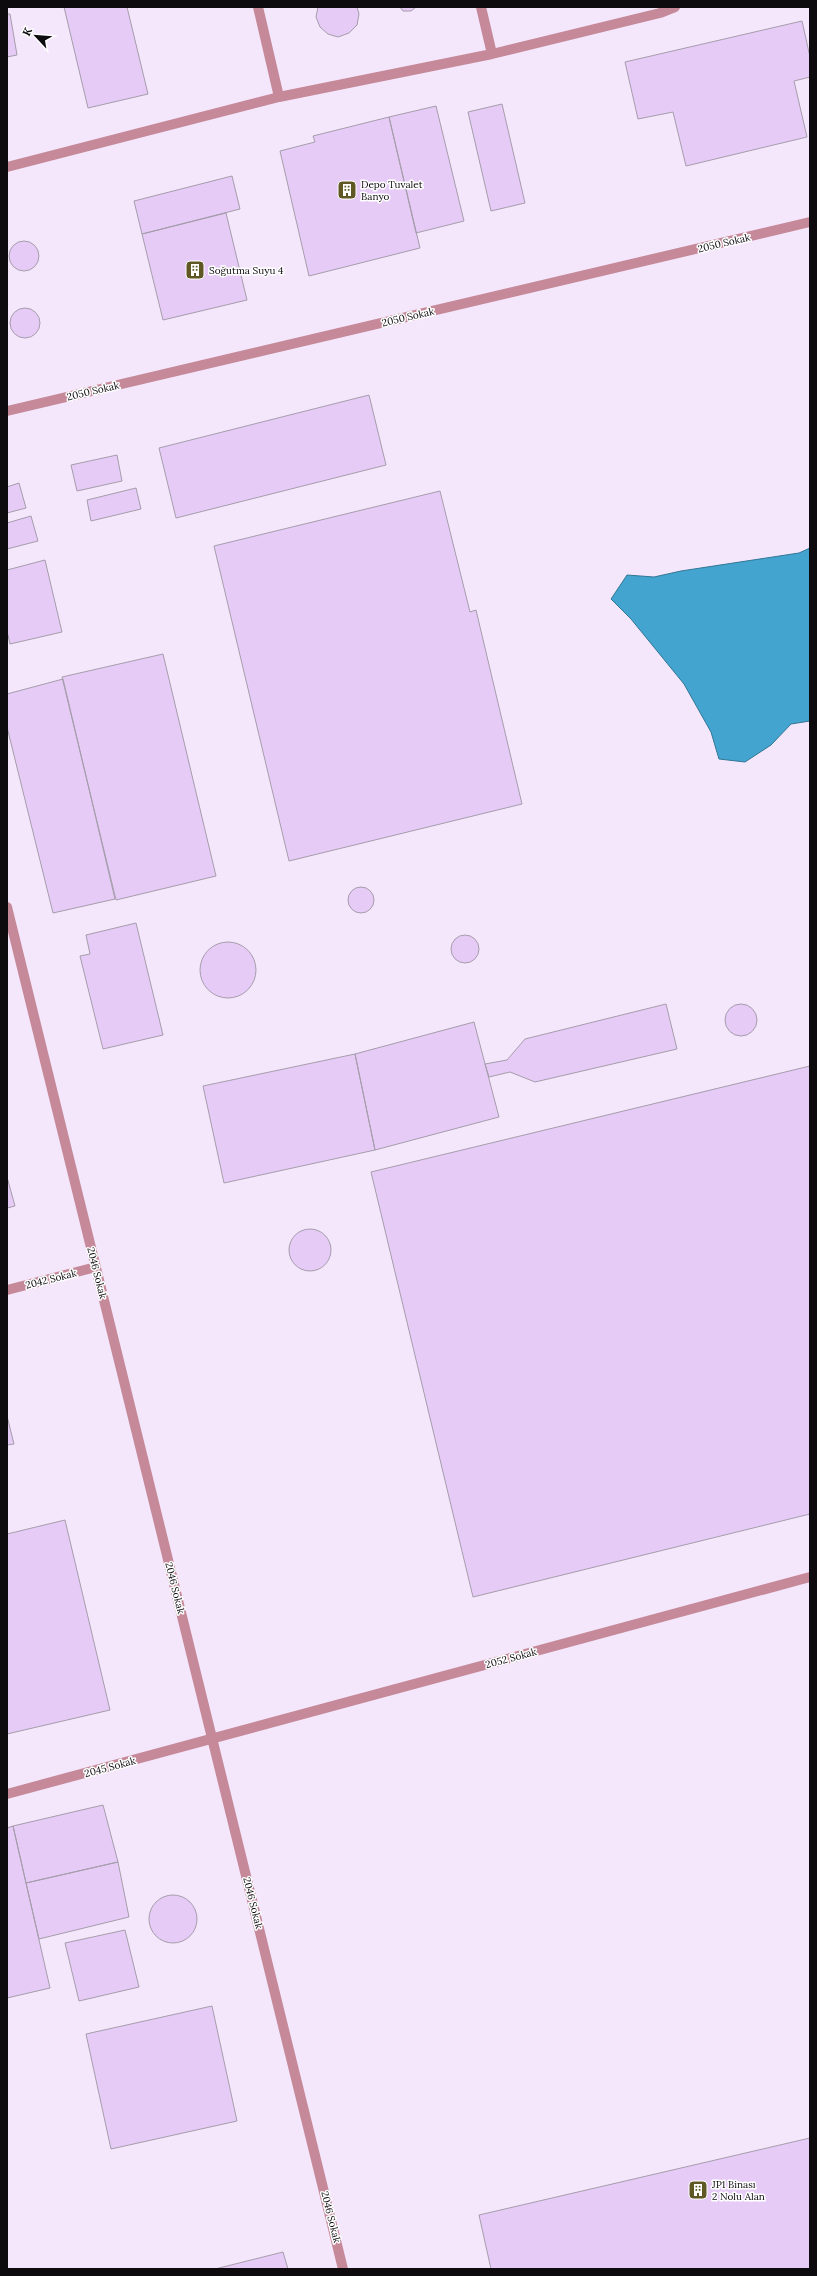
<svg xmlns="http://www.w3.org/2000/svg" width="817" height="2276" font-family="Lora,serif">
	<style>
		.built { fill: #f4e7fc }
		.water { fill: #42a4cf; stroke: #327695 }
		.building { fill: #e6cbf7; stroke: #a59dab }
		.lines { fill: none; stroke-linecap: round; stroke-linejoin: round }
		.service { stroke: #c58999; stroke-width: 10 }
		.labels { text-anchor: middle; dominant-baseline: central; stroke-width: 3; stroke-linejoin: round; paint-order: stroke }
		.poi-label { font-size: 10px; fill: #0e0b0f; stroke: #fff; text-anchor: start }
		.street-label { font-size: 10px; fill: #0e0b0f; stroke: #fff }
	</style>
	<rect width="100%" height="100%" fill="#faf5fe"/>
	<path class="built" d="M7 7H810V2269H7Z"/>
	<path class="water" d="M810 548V721L791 724 771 745 745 762 719 759 711 732 684 684 631 619 611 599 627 575 654 577 681 571 799 553Z"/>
	<path class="building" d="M64 7H127L148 94 88 108Z
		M318 7H357L359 14 357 25 349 33 338 37 328 34 320 27 316 17Z
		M400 7H416L411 11H403Z
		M7 14H10L17 55 7 57Z
		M802 21 810 57V77L794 81 807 137 686 166 673 112 638 119 625 62Z
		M502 104 525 203 491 211 468 112Z
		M436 106 464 221 416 233 389 117Z
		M389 117 420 248 309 276 280 151 315 142 313 136Z
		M232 176 240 209 142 234 134 201Z
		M226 213 247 300 163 320 142 234Z
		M9 256a15 15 0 1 1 30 0a15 15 0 1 1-30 0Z
		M10 323a15 15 0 1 1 30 0a15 15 0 1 1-30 0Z
		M369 395 386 465 176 518 159 448Z
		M117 455 122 481 77 491 71 465Z
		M19 483 26 508 7 513V487Z
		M136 488 141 509 91 521 87 500Z
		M440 491 470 612 476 610 522 804 289 861 214 546Z
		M31 516 38 541 7 549V523Z
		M45 560 62 632 10 644 7 631V570Z
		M163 654 216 876 116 900 62 677Z
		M63 679 115 899 53 913 7 727V694Z
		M348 900a13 13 0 1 1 26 0a13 13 0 1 1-26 0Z
		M136 923 163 1035 103 1049 80 956 90 954 86 935Z
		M451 949a14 14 0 1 1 28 0a14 14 0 1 1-28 0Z
		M200 970a28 28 0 1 1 56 0a28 28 0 1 1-56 0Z
		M725 1020a16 16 0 1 1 32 0a16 16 0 1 1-32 0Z
		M666 1004 677 1049 535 1082 510 1072 489 1077 485 1064 507 1060 525 1039Z
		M474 1022 499 1117 375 1150 355 1054Z
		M355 1054 375 1150 224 1183 203 1086Z
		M810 1066V1514L473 1597 371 1172Z
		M7 1177 15 1206 7 1208Z
		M289 1250a21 21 0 1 1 42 0a21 21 0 1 1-42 0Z
		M7 1416 14 1444 7 1445Z
		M65 1520 110 1710 7 1734V1534Z
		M103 1805 118 1862 26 1883 13 1826Z
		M13 1826 50 1988 7 1998V1828Z
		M118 1862 129 1917 39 1939 26 1883Z
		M149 1919a24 24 0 1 1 48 0a24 24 0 1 1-48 0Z
		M125 1930 139 1987 79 2001 65 1943Z
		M212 2006 237 2121 111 2149 86 2034Z
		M810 2138V2269H491L479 2215Z
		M283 2252 288 2269H215Z"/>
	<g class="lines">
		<path class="service" d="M258 7 279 97 492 54 660 13 675 7
			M481 7 492 54
			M7 167 279 97
			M7 411 810 222
			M7 907 343 2269
			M7 1290 96 1267
			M7 1794 810 1577"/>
	</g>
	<defs>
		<g id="building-square" transform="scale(1)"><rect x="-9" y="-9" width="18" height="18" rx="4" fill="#5f5824" stroke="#fff"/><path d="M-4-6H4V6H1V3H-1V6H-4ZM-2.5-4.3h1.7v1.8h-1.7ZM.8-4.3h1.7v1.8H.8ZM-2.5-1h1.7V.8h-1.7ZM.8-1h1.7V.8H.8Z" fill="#fff"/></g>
	</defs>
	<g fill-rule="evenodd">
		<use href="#building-square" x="347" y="190"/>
		<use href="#building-square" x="195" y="270"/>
		<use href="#building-square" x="698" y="2190"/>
	</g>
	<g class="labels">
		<g class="poi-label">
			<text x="361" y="184">Depo Tuvalet<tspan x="361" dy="12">Banyo</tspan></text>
			<text x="209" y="270">Soğutma Suyu 4</text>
			<text x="712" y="2184">JP1 Binası<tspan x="712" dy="12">2 Nolu Alan</tspan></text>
		</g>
		<g class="street-label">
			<text transform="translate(724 243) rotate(-13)">2050 Sokak</text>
			<text transform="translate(408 317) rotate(-13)">2050 Sokak</text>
			<text transform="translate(93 391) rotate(-13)">2050 Sokak</text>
			<text transform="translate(97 1273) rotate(76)">2046 Sokak</text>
			<text transform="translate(51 1279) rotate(-14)">2042 Sokak</text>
			<text transform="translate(175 1588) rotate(76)">2046 Sokak</text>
			<text transform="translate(511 1658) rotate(-15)">2052 Sokak</text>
			<text transform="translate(110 1767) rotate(-15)">2045 Sokak</text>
			<text transform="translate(253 1903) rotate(76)">2046 Sokak</text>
			<text transform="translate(331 2217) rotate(76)">2046 Sokak</text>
		</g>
	</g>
	<rect width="817" height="2276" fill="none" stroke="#0e0b0f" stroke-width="16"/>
	<g transform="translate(36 36) rotate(296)" stroke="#ffffff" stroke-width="3" paint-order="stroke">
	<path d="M0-3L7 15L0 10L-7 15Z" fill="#0e0b0f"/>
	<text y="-6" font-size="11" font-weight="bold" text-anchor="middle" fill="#0e0b0f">K</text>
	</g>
</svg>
